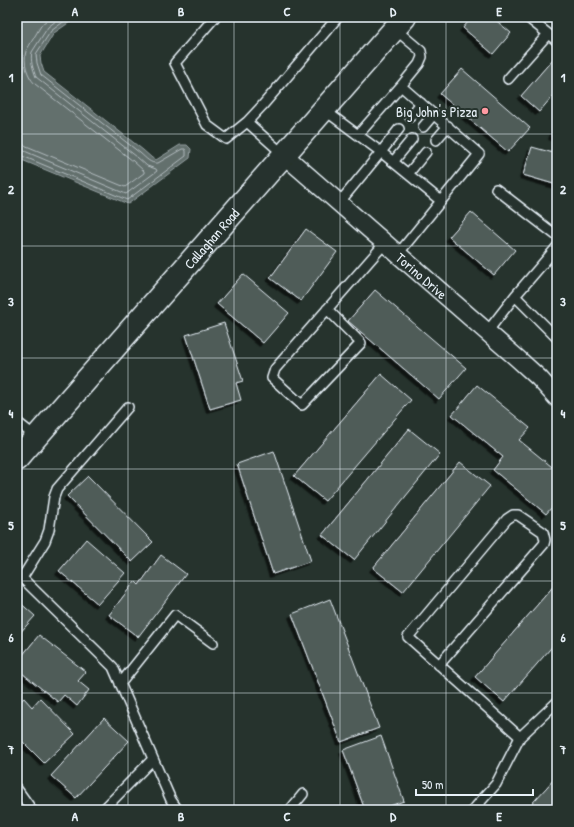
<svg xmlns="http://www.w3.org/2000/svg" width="574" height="827" font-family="'Patrick Hand',sans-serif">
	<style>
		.water { fill: #636f6d; stroke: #98a3a5 }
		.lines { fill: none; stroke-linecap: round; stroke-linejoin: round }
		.shore { stroke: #b3bdc0; stroke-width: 1 }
		.building { fill: #505c59; stroke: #e8f1f8; filter: url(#shadow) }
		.lane-casing { stroke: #e8f1f8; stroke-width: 12 }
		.street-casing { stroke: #e8f1f8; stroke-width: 20 }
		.secondary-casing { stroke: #e8f1f8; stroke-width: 25 }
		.lane { stroke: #26332d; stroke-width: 9 }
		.street { stroke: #26332d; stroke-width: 17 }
		.secondary { stroke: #26332d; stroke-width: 22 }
		.grid { fill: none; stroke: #e8f1f8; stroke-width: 1; stroke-opacity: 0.55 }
		.poi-dot { fill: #ff9aa2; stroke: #26332d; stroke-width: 1.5 }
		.labels { text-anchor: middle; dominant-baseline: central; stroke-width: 4; stroke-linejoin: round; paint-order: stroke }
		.poi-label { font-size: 14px; fill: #e8f1f8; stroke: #26332d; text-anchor: end }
		.street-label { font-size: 14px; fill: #e8f1f8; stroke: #26332d }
		.neatline { fill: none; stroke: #e8f1f8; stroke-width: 1.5 }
		.grid-label { font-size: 13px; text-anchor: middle; font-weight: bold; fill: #e8f1f8 }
	</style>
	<defs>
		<filter id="shadow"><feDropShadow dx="-3.5" dy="3.5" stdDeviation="0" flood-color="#0009"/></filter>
	</defs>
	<rect width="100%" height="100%" fill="#26332d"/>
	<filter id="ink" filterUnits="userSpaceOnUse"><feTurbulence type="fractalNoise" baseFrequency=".025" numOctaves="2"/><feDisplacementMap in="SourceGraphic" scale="8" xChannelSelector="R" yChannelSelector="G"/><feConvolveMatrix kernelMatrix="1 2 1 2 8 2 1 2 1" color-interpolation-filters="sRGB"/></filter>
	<g filter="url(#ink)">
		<path class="water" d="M17 17H77L54 33 40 56 41 63 44 72 143 150 152 158 156 160 180 145H187L191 149 190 158 128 204 17 158Z"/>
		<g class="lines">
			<path class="shore" d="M17 143 24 145 125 187 144 173V171L133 161 35 84C27 76 23 62 26 51L42 24 51 17
				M17 149 22 150 126 194 157 171 156 169 147 166 137 157 36 77C33 69 30 60 32 52L48 27 61 17
				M17 154 20 155 127 200 186 156V151L185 149H182L158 163C150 164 146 158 140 153L41 75 37 63 36 54 51 31 70 17"/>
		</g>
		<path class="building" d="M472 17H492L511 33 493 54 463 28Z
			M553 59 557 63V91L539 112 521 96Z
			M462 69 530 128 508 152 440 94Z
			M557 122V138L552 136Z
			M532 147 557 154V185L523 175Z
			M471 212 515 250 494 275 449 237Z
			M306 229 337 252 301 301 270 278Z
			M243 274 289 313 263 343 217 304Z
			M375 290 466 368 439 399 348 321Z
			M224 323 243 381 236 383 241 400 210 409 186 335Z
			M381 374 411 400 325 501 294 476Z
			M477 385 530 428 519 440 557 471V501L546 514 493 470 503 457 452 415Z
			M409 429 440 454 354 560 322 535Z
			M274 451 311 561 273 574 237 464Z
			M460 462 490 486 403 592 373 568Z
			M88 476 153 542 132 562 67 496Z
			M86 539 125 573 98 604 59 571Z
			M161 555 186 574 138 637 109 615 135 581 139 585Z
			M557 582V641L504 702 475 677Z
			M330 599 379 728 341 742 292 614Z
			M17 600 35 616 17 636Z
			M39 635 86 672 78 681 89 690 77 706 64 695 58 702 17 669V662Z
			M24 698 32 707 40 698 75 734 44 763 17 736V719L21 715 17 710V704Z
			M104 718 129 741 76 798 51 776Z
			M381 736 404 801 378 810H365L343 750Z
			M557 776V810H526Z"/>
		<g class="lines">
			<g class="lane-casing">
				<path id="lane" d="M215 17 175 63 207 125 226 139 247 122
					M527 17 557 41
					M508 79 548 34
					M401 86 479 154 441 201
					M323 109 358 135 401 86 419 64 422 57 421 51 395 29
					M410 117 421 103
					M423 127 434 114
					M358 135 381 152 399 129
					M436 140 448 126
					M284 155 247 122 262 106 338 17
					M393 162 412 139
					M408 174 426 152
					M496 189 557 236
					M339 203 381 152 441 201 398 254
					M515 296 557 247
					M327 309 361 343 302 405 272 378 275 369 385 243
					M487 332 515 296 557 338
					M17 422 36 437
					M17 573 113 667 171 800 178 810
					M22 578 45 541 49 530 54 497 57 489 128 407
					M439 665 544 544 545 540 543 532 518 515H513L507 519 408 637 520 737 557 702
					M120 684 175 615 213 643
					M17 789 32 810
					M103 810 153 759
					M290 810 303 794
					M473 810 496 784 520 737"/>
			</g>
			<g class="street-casing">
				<g id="street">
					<path id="s1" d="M284 155 517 358 539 378 557 398"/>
				</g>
			</g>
			<g class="secondary-casing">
				<g id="secondary">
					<path id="s2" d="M17 459 405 17"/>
				</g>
			</g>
			<use href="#lane" class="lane"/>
			<use href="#street" class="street"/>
			<use href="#secondary" class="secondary"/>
		</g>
	</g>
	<path class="grid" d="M128 17V810M234 17V810M340 17V810M446 17V810M17 134H557M17 246H557M17 358H557M17 469H557M17 581H557M17 693H557"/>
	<circle class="poi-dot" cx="485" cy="111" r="4"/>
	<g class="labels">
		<g class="poi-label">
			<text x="477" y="111">Big John's Pizza</text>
		</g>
		<g class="street-label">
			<text stroke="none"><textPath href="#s2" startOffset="294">Callaghan Road</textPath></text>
			<text stroke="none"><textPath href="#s1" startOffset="183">Torino Drive</textPath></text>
		</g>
	</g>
	<rect width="574" height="827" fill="none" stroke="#26332d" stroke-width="44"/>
	<path d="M416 789v6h117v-6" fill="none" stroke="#e8f1f8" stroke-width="2"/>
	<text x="422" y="789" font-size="12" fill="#e8f1f8" stroke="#26332d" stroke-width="3" paint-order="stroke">50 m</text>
	<rect x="22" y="22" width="530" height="783" class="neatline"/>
	<g class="grid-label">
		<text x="75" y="16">A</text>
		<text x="181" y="16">B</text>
		<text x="287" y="16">C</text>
		<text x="393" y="16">D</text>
		<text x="499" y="16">E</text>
		<text x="11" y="82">1</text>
		<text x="563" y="82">1</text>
		<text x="11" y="194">2</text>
		<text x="563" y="194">2</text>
		<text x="11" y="306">3</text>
		<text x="563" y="306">3</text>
		<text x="11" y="418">4</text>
		<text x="563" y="418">4</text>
		<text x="11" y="530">5</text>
		<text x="563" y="530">5</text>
		<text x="11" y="642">6</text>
		<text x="563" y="642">6</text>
		<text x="11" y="754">7</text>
		<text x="563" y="754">7</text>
		<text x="75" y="821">A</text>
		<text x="181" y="821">B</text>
		<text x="287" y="821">C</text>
		<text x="393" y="821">D</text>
		<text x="499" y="821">E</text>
	</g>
</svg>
